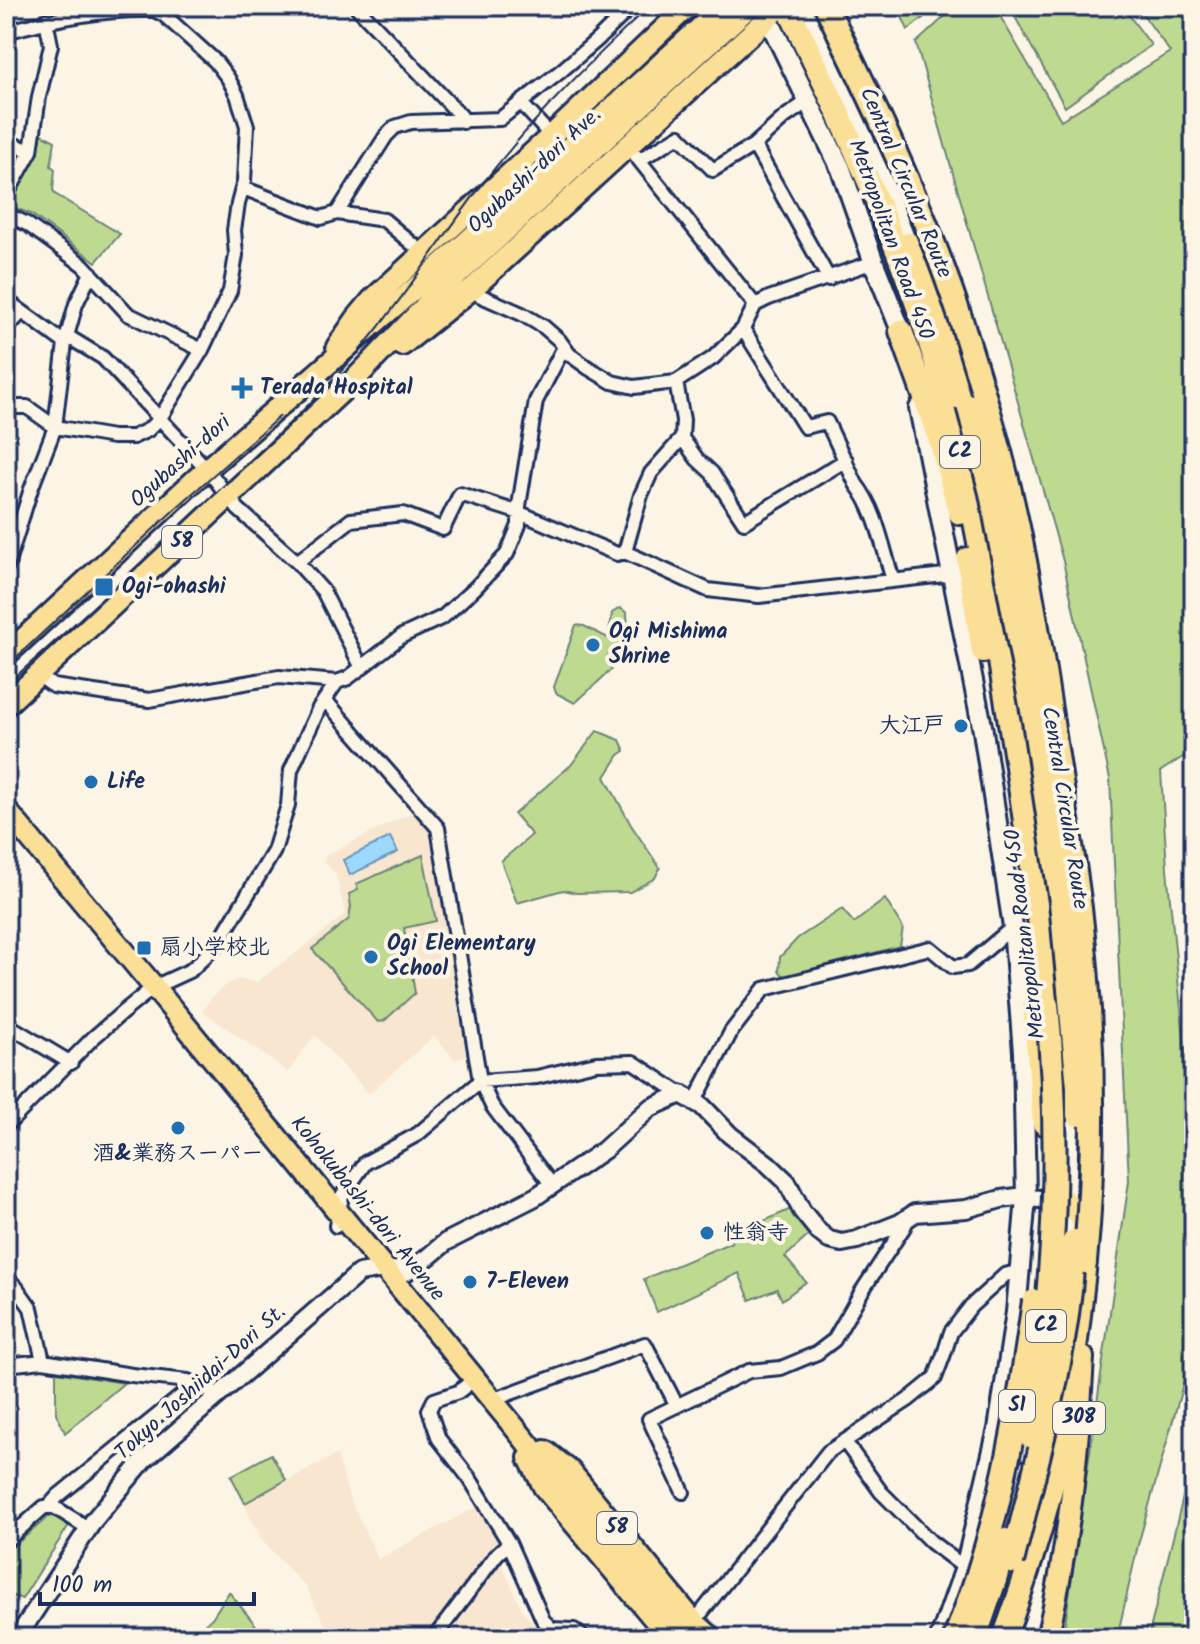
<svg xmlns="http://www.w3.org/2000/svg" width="1200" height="1644" font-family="Kalam,'Klee One',sans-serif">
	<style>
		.built { fill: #f8e6d0 }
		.green { fill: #beda91; stroke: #6c8478; stroke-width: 2 }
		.water { fill: #9cd9fd; stroke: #6895bd; stroke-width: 2 }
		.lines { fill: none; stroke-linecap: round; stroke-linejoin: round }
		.minor-casing { stroke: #1b2f5e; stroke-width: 18 }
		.tertiary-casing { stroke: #1b2f5e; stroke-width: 22 }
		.secondary-casing { stroke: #1b2f5e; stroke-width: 24 }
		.primary-casing { stroke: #1b2f5e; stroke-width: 26 }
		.motorway-casing { stroke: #1b2f5e; stroke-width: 28 }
		.minor { stroke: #fcf5e5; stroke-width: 12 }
		.tertiary { stroke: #fcf5e5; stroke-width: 16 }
		.secondary { stroke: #fcf5e5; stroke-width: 18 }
		.primary { stroke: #fbdf96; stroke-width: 20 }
		.motorway { stroke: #fbdf96; stroke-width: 22 }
		.tram { stroke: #1b2f5e; stroke-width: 2 }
		.motorway-bridge-casing { stroke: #1b2f5e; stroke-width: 28; stroke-linecap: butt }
		.motorway-bridge { stroke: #fbdf96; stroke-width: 22 }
		.poi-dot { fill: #1f6fb2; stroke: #fcf5e5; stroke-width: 3 }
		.labels { text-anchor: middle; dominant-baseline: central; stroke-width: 8; stroke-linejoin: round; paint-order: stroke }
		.shield { fill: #fcf5e5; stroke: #5e6a86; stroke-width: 2 }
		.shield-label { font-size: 20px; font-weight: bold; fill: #1b2f5e }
		.street-label { font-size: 22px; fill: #1b2f5e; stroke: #fcf5e5 }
		.poi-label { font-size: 22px; font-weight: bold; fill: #1b2f5e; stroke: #fcf5e5; text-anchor: start }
	</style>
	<rect width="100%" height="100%" fill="#fcf5e5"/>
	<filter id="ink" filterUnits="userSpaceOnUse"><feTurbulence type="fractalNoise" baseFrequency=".0125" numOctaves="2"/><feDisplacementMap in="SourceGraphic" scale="16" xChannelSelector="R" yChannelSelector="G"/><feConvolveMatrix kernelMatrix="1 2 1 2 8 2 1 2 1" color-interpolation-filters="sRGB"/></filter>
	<g filter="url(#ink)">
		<path class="built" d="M413 812 429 829 466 1055 455 1060 434 1036 369 1094 315 1035 288 1072 202 1011 212 997 224 986 239 979 257 982 321 934 345 914 336 875 324 862 326 855Z
			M337 1454 349 1497 378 1559 480 1505 501 1541 495 1550 524 1614 550 1638H332L306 1587 263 1542 244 1504Z"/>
		<path class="green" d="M897 6H938L908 30Z
			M956 6H994L1061 120 1170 52 1137 6H1194V750L1161 771 1167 869 1194 1139V1345L1138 1545 1117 1638H1063L1129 1181 1110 779 1063 561 916 43Z
			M1009 6H1122L1151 45 1065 107Z
			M40 133 55 141 51 166 55 169 53 190 55 194 120 234 96 262 31 214 15 208 13 200 38 153Z
			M620 608 627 613 628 632 607 657 612 663 611 670 575 703 556 693 554 687 576 625 584 626 608 638 612 613Z
			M597 731 620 740 625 751 619 755 605 777 631 825 660 868 655 878 630 892 577 893 563 890 517 903 501 861 532 835 514 814 571 765Z
			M1194 784V913L1185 795Z
			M423 855 436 921 404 928 415 993 384 1021 378 1022 312 949 349 919 351 906 349 894 358 890 356 884Z
			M885 899 903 928 900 946 785 977 779 971 780 957 798 938 842 909 854 923Z
			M791 1209 809 1235 785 1257 806 1282 782 1300 777 1289 750 1300 739 1273 657 1312 644 1279 732 1242 730 1236Z
			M56 1372 124 1383 65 1433 56 1413Z
			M1194 1453V1638H1148Z
			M271 1454 286 1480 245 1503 231 1476Z
			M55 1516 69 1525 22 1599 6 1593V1553L48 1517Z
			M229 1592 258 1628 245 1638H183L194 1633 212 1618Z"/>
		<path class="water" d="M390 837 398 852 350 875 343 860Z"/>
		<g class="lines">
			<g class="minor-casing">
				<path id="minor" d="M356 6 461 116 463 122
					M6 32C54 18 104 9 154 10L155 6
					M521 103 551 136
					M6 142 31 151
					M754 145 829 279
					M635 155 755 305
					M639 160 679 136 713 170 754 145 785 117 808 101
					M243 188 321 218 337 213 384 220 422 252
					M6 196 31 151 39 97 51 45 46 20
					M337 213 386 136 395 127 411 122 500 119 561 71 597 40 632 6
					M6 214 27 224 83 265 128 314 202 350
					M472 289 479 295 522 314 544 327 559 340 569 354 587 367 612 382 634 387 676 382 713 358 743 329 755 305 769 298 862 266 874 263
					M6 300 65 343
					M6 329 22 312
					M743 329 805 427 827 422 856 484C877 511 883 549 893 580
					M67 336 103 358 207 469 238 509 297 562 323 591 362 668
					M6 407H27L55 427 113 437H133L148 430 160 418 202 350 230 291 236 255 234 230 238 204 244 181 247 126 237 95 228 78 215 61 164 15 154 10
					M682 438 697 459 712 473 744 522 846 460
					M625 552 641 495 651 473 682 438 683 420 676 382
					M297 562 351 520 403 514 443 529 460 494 520 513 617 554 625 552 708 590 759 596 953 574
					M6 569 31 489 55 427 65 343 76 304 91 273
					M38 675 53 686 149 700 279 677 337 682 348 678 402 636 443 617 475 588 507 554 519 525V506L536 401 564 347
					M325 700 438 828 480 1081 492 1106 552 1185
					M6 1024 71 1063
					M695 1101 731 1032 764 989 930 948 953 967 968 965 1013 927
					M6 1126 93 1038 123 1012 154 987 191 970 217 945 274 851 288 805 291 770 319 708 337 682
					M336 1226 342 1196 365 1163 418 1134 480 1081 537 1077 596 1063 633 1062 681 1094
					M6 1277 16 1287 31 1308 43 1361
					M6 1365 43 1361 132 1375 188 1381 210 1390 217 1396
					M475 1379 458 1392 434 1400 429 1410 439 1439 470 1479 509 1543 543 1620 552 1629 574 1630 584 1638
					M492 1400 645 1344 677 1406
					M845 1442 881 1492 931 1542 965 1568
					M683 1492 649 1419 749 1371 781 1368 817 1353 834 1340 862 1291 904 1227 908 1218
					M49 1506 58 1496 185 1393 188 1381
					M6 1541 44 1507H54L88 1528
					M694 1622 828 1452 908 1400 935 1378 944 1354 951 1332 971 1306 1005 1275 1020 1271
					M434 1638 497 1554 509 1543"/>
			</g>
			<g class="tertiary-casing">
				<path id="tertiary" d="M17 1638 94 1520 144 1460 359 1273 384 1269 406 1272 428 1257 446 1242 535 1197 604 1150 650 1108 681 1094 702 1106 730 1135 768 1164 787 1182 802 1211 819 1232 829 1240 842 1243 857 1240 900 1223 915 1213 966 1209 1001 1199 1017 1197 1062 1201"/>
			</g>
			<g class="secondary-casing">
				<path id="secondary" d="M762 6 841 169 874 263 901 331 904 344
					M804 6 873 154 912 257
					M919 408 983 731 1013 927 1023 1052 1026 1197 1016 1312 998 1429 965 1568 940 1638
					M1017 685 1052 921 1056 961
					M1063 1260 1069 1131 1066 1062
					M998 1551 1026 1470"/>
			</g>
			<g class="primary-casing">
				<path id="primary" d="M402 345 472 289 781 6
					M337 347 357 318 372 300 551 136 688 6
					M6 655 207 469 428 277 724 6
					M6 705 357 377 441 290 750 6
					M6 810 154 987 669 1616 690 1638
					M1066 1201 1081 1217 1084 1237
					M545 1451 570 1471 694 1622 712 1638
					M529 1458 544 1487 670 1638
					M1047 1638C1069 1546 1078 1451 1083 1357"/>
			</g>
			<g class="motorway-casing">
				<path id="motorway" d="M787 6C838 109 886 213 923 322 969 458 990 600 1013 741 1020 783 1025 825 1032 867 1039 918 1047 971 1048 1023
					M909 244 939 309 968 405
					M901 331 939 437 960 513
					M968 559 983 651
					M1034 1006 1044 1123
					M1004 1638C1027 1575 1048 1511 1061 1444 1072 1384 1078 1323 1085 1262"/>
			</g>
			<use href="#minor" class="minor"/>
			<use href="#tertiary" class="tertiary"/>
			<use href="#secondary" class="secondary"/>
			<use href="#primary" class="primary"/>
			<use href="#motorway" class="motorway"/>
			<path class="tram" d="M6 667 175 509 280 416
				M6 685C85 615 162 545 238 472 277 435 318 398 354 357 406 298 446 229 495 168 542 109 595 57 650 6"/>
			<g class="motorway-bridge-casing">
				<path id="motorway-bridge" d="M826 6C875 107 925 210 960 317 978 373 995 430 1009 487 1032 583 1046 683 1061 782 1068 827 1076 872 1081 917 1094 1032 1096 1147 1085 1262
					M968 405 991 493 1034 721 1061 902 1078 1087V1115
					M1030 1436C1054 1294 1062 1149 1047 1005
					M1012 1562C1038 1456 1069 1351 1074 1241
					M955 1638C963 1617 971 1595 978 1574 1006 1485 1021 1393 1034 1301
					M975 1638 995 1580 1006 1540"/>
			</g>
			<use href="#motorway-bridge" class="motorway-bridge"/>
		</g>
	</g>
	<g class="poi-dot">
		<path d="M238 376h8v8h8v8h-8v8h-8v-8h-8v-8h8z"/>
		<rect x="94" y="577" width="20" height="20" rx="4"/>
		<circle cx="593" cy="645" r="8"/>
		<circle cx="961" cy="726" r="8"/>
		<circle cx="91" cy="782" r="8"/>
		<rect x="136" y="940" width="16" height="16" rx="4"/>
		<circle cx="371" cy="957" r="8"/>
		<circle cx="178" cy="1128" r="8"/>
		<circle cx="707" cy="1233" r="8"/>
		<circle cx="470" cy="1282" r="8"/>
	</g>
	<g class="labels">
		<g class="shield">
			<rect x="940" y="436" width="40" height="32" rx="6"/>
			<rect x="162" y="526" width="40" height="32" rx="6"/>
			<rect x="1026" y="1310" width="40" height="32" rx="6"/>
			<rect x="999" y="1390" width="36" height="32" rx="6"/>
			<rect x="1053" y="1402" width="52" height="32" rx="6"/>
			<rect x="597" y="1512" width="40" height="32" rx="6"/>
		</g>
		<g class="shield-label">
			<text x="960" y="452">C2</text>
			<text x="182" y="542">58</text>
			<text x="1046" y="1326">C2</text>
			<text x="1017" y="1406">S1</text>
			<text x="1079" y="1418">308</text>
			<text x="617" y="1528">58</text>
		</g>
		<g class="street-label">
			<text transform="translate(535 171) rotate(-43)">Ogubashi-dori Ave.</text>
			<text transform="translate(905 183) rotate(67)">Central Circular Route</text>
			<text transform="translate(890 240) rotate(70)">Metropolitan Road 450</text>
			<text transform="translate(181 462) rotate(-42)">Ogubashi-dori</text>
			<text transform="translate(1064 808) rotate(81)">Central Circular Route</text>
			<text transform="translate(1026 934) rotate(-97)">Metropolitan Road 450</text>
			<text transform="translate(367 1209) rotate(51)">Kohokubashi-dori Avenue</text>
			<text transform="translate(201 1383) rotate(-42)">Tokyo Joshiidai-Dori St.</text>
		</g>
		<g class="poi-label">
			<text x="260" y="388">Terada Hospital</text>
			<text x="122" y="587">Ogi-ohashi</text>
			<text x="609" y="632">Ogi Mishima<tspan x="609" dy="25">Shrine</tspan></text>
			<text x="945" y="726" text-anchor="end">大江戸</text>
			<text x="107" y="782">Life</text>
			<text x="387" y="944">Ogi Elementary<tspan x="387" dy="25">School</tspan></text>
			<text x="160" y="948">扇小学校北</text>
			<text x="178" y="1154" text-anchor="middle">酒&amp;業務スーパー</text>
			<text x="723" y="1233">性翁寺</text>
			<text x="486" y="1282">7-Eleven</text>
		</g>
	</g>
	<rect width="1200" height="1644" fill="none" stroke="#fcf5e5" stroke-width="32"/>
	<rect x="16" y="16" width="1168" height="1612" fill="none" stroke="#1b2f5e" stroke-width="3" filter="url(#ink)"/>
	<path d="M40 1592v12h214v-12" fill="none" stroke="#1b2f5e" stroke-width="4"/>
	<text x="52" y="1592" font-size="24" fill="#1b2f5e" stroke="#fcf5e5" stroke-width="6" paint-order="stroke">100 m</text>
</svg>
